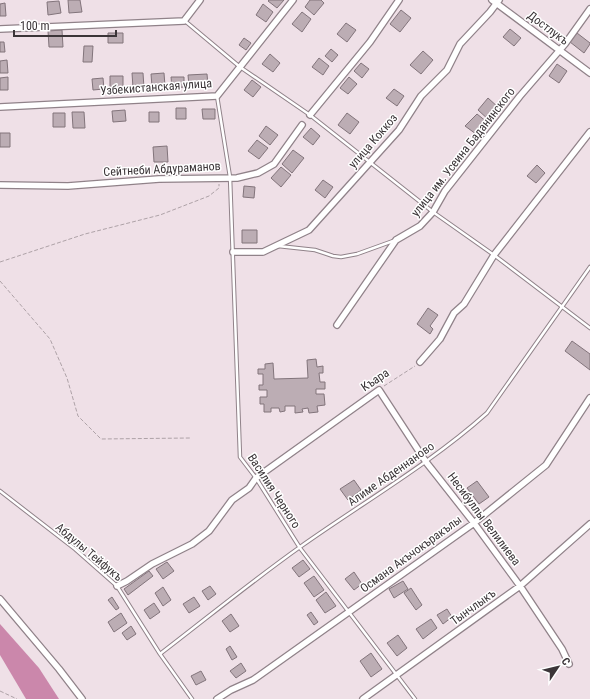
<svg xmlns="http://www.w3.org/2000/svg" width="590" height="699" font-family="'Roboto Condensed',sans-serif">
	<style>
		.forest { fill: #cb87ab }
		.building { fill: #bcadb4; stroke: #82747b }
		.lines { fill: none; stroke-linecap: round; stroke-linejoin: round }
		.service-casing { stroke: #908289; stroke-width: 4.5 }
		.minor-casing { stroke: #908289; stroke-width: 8 }
		.path { stroke: #aea2a7; stroke-width: 1; stroke-dasharray: 4 2; stroke-linecap: butt }
		.service { stroke: #fff; stroke-width: 2.5 }
		.minor { stroke: #fff; stroke-width: 5.5 }
		.labels { text-anchor: middle; dominant-baseline: central; stroke-width: 3; stroke-linejoin: round; paint-order: stroke }
		.street-label { font-size: 12px; fill: #3b3538; stroke: #fff }
	</style>
	<rect width="100%" height="100%" fill="#efe0e7"/>
	<path class="forest" d="M0 624 39 668 59 699H26L0 655Z"/>
	<path class="building" d="M68 0H80L82 12 69 13Z
		M269 0H284L277 8 268 1Z
		M310 0H321L324 3 314 15 305 7Z
		M59 1 61 13 48 15 47 2Z
		M5 3 6 16H0V4Z
		M263 4 273 12 266 22 256 15Z
		M401 10 411 18 400 32 390 24Z
		M302 12 311 19 302 32 292 24Z
		M346 23 356 30 347 42 337 34Z
		M510 29 521 38 514 46 503 37Z
		M62 30 63 47H49L48 31Z
		M108 33H123V43H108Z
		M577 33 590 43V44L584 53 570 42Z
		M244 38 251 43 246 50 239 45Z
		M0 42H4L5 52H0Z
		M84 46H93L92 62H83Z
		M331 49 338 55 332 62 325 56Z
		M423 51 433 60 421 74 410 65Z
		M270 54 280 63 273 72 262 64Z
		M319 58 329 66 323 75 312 67Z
		M7 60 8 73H0V61Z
		M361 63 369 69 362 78 354 71Z
		M557 64 567 71 559 83 549 76Z
		M132 73H143L144 88H133Z
		M164 73 165 86 152 87 151 74Z
		M207 74 208 85 189 86 188 75Z
		M110 76H123V88H110Z
		M8 77V90H0V78Z
		M171 77H184V87L172 88Z
		M349 77 357 84 348 94 340 88Z
		M103 78 104 89 93 90 92 79Z
		M252 80 261 87 253 97 244 90Z
		M394 89 404 96 397 106 386 98Z
		M488 98 499 108 490 121 478 110Z
		M176 108H186V119H176Z
		M202 109H215V119H203Z
		M125 110 126 121 113 122 112 111Z
		M72 112H84L85 128H73Z
		M149 112H159V122H149Z
		M53 113H65V127H53Z
		M347 113 359 122 350 134 338 125Z
		M477 114 487 122 476 134 465 126Z
		M266 126 278 135 270 145 259 136Z
		M311 128 320 136 313 145 303 137Z
		M0 133H10V147H0Z
		M257 140 268 148 259 159 248 151Z
		M167 146 168 162H154L153 147Z
		M293 150 304 158 292 173 282 164Z
		M537 165 545 173 536 183 527 176Z
		M281 167 291 175 281 187 271 178Z
		M323 180 333 187 325 198 315 190Z
		M244 186 255 187 254 198 243 197Z
		M242 230H257V243H242Z
		M428 308 438 315 430 326 433 329 430 334 417 324Z
		M572 341 590 354V370L565 351Z
		M316 359 317 367 323 366V373H319L320 382H325V389H316V394H324L325 405 317 406 318 412 309 413 308 408 302 409 303 412 295 413V406H285V411L280 412 279 408H271V412H264V404H260V397H267V390H259V385H263V374H258V369H265V364L273 363 274 379 308 378 307 360Z
		M354 480 361 490 348 500 340 489Z
		M477 481 489 497 479 504 467 488Z
		M303 560 310 569 299 577 292 568Z
		M167 562 174 571 163 579 156 569Z
		M149 571 153 576 128 595 124 589Z
		M354 572 362 584 354 590 345 579Z
		M314 576 324 590 314 597 304 583Z
		M403 581 408 589 394 598 389 589Z
		M210 586 216 594 208 600 202 591Z
		M163 587 171 600 163 606 155 593Z
		M411 588 422 605 416 610 404 593Z
		M326 592 336 606 325 613 316 600Z
		M112 597 119 608 116 610 108 600Z
		M194 597 200 606 189 613 183 604Z
		M154 603 160 612 150 619 144 610Z
		M447 609 452 617 443 624 437 615Z
		M311 612 318 622 314 625 307 615Z
		M121 613 127 623 114 632 108 622Z
		M231 614 239 626 230 632 222 621Z
		M431 619 437 628 423 639 416 629Z
		M131 626 136 634 127 640 122 633Z
		M398 635 407 648 397 656 387 643Z
		M230 646 237 657 232 660 226 649Z
		M371 653 382 669 371 677 360 661Z
		M241 663 246 671 236 678 230 671Z
		M201 671 206 680 196 685 191 676Z"/>
	<g class="lines">
		<g class="service-casing">
			<path id="service" d="M185 21 240 67 310 115 433 212 494 255 590 328
				M217 96 230 177 240 457 256 478 300 548 415 699
				M278 246 315 250 333 256 341 257 357 254 393 241
				M0 491 75 549 117 586 160 654 192 699
				M160 654C207 618 252 581 300 547 362 503 430 464 487 413L590 267"/>
		</g>
		<g class="minor-casing">
			<path id="minor" d="M492 0 590 73
				M0 29 184 21 200 0
				M0 107 217 96 293 0
				M310 115 370 42 399 0
				M0 185 68 186 159 179 237 178 258 173 274 164 302 125
				M233 252H263L309 230 399 130 421 96 447 70 460 44 490 12 499 0
				M337 325 396 240 420 226 433 212 445 191 520 96 565 44 590 9
				M420 362 440 339 454 313 464 304 494 255 590 132
				M117 586 127 581 152 564 192 544 209 531 232 500 249 488 256 478 379 390 426 462 474 523 520 586 562 649 569 664
				M0 599 59 669 82 699
				M217 699 231 690 253 680 474 523 546 465 590 398
				M363 699 520 586 590 524"/>
		</g>
		<path class="path" d="M0 262 85 234 160 215 209 196 219 188V184
			M0 281 50 339 67 378 78 416 101 439 190 438
			M384 386 415 366
			M0 691 17 699"/>
		<use href="#service" class="service"/>
		<use href="#minor" class="minor"/>
	</g>
	<g class="labels">
		<g class="street-label">
			<text transform="translate(548 28) rotate(37)">Достлукъ</text>
			<text transform="translate(156 87) rotate(-4)">Узбекистанская улица</text>
			<text transform="translate(373 141) rotate(-49)">улица Коккоз</text>
			<text transform="translate(463 152) rotate(-52)">улица им. Усеина Баданинского</text>
			<text transform="translate(162 169) rotate(-3)">Сейтнеби Абдураманов</text>
			<text transform="translate(375 380) rotate(-34)">Къара</text>
			<text transform="translate(391 474) rotate(-35)">Алиме Абденнаново</text>
			<text transform="translate(274 491) rotate(57)">Василия Черного</text>
			<text transform="translate(484 519) rotate(53)">Несибуллы Велилиева</text>
			<text transform="translate(89 552) rotate(40)">Абдулы Тейфукъ</text>
			<text transform="translate(411 554) rotate(-36)">Османа Акъчокъракълы</text>
			<text transform="translate(473 607) rotate(-36)">Тынчлыкъ</text>
		</g>
	</g>
	<g transform="translate(558 667) rotate(55)" stroke="#ffffff" stroke-width="3" paint-order="stroke">
	<path d="M0-3L7 15L0 10L-7 15Z" fill="#3b3538"/>
	<text y="-6" font-size="11" font-weight="bold" text-anchor="middle" fill="#3b3538">С</text>
	</g>
	<path d="M14 30v6h102v-6" fill="none" stroke="#3b3538" stroke-width="2"/>
	<text x="20" y="30" font-size="12" fill="#3b3538" stroke="#ffffff" stroke-width="3" paint-order="stroke">100 m</text>
</svg>
